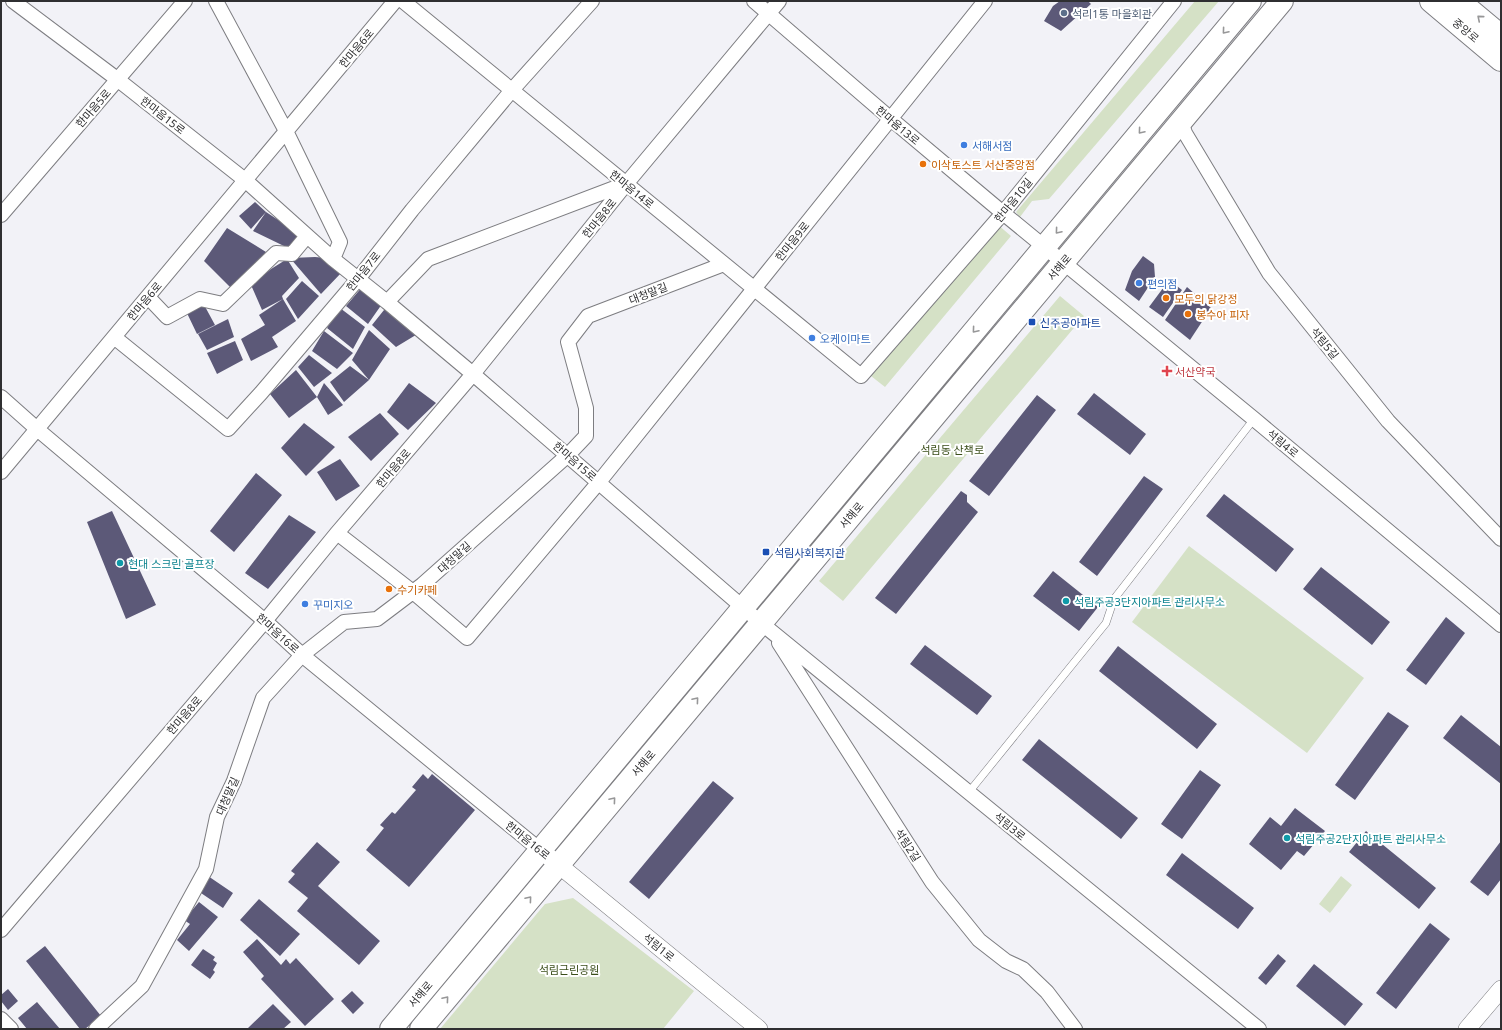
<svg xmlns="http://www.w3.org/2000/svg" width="1502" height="1030" font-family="'Noto Sans','Noto Sans KR',sans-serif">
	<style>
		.green { fill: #d5e1c6 }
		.building { fill: #5c5978 }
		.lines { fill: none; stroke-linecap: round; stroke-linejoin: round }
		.service-casing { stroke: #7d7d81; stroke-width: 8 }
		.minor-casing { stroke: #7d7d81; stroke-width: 16 }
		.tertiary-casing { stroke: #7d7d81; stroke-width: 18 }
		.primary-casing { stroke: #7d7d81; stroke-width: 24 }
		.service { stroke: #fff; stroke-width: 7 }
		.minor { stroke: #fff; stroke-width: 14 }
		.tertiary { stroke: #fff; stroke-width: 17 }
		.primary { stroke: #fff; stroke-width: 22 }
		.oneway { stroke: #979798 }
		.service-dot { fill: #5c6f8a; stroke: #fff; stroke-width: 1.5 }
		.shop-dot { fill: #3f7fe0; stroke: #fff; stroke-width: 1.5 }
		.food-dot { fill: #e8710a; stroke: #fff; stroke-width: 1.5 }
		.transit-dot { fill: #1a4fb4; stroke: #fff; stroke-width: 1.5 }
		.health-dot { fill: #e0444e; stroke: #fff; stroke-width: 1.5 }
		.culture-dot { fill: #0f9aa8; stroke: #fff; stroke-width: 1.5 }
		.labels { text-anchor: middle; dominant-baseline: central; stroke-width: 4; stroke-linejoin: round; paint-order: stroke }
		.service-label { font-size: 11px; fill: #4e5e75; stroke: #fff; text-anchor: start }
		.street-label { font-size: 11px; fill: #2f2f31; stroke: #fff }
		.shop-label { font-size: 11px; fill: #366cbe; stroke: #fff; text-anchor: start }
		.food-label { font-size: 11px; fill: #c56008; stroke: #fff; text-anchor: start }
		.transit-label { font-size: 11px; fill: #164399; stroke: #fff; text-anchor: start }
		.health-label { font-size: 11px; fill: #be3a42; stroke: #fff; text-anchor: start }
		.park-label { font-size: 11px; fill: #3a4d1a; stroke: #fff }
		.culture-label { font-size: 11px; fill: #0d838f; stroke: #fff; text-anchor: start }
	</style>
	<rect width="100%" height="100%" fill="#f2f2f7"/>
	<path class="green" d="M1195 1H1219L1049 199 1032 201 1020 217 1016 212Z
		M997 224 1011 236 885 387 871 376Z
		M1060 296 1084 316 843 601 819 581Z
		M1189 546 1364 678 1307 753 1132 622Z
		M1341 876 1352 885 1330 913 1319 904Z
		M573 898 694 991 663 1029H440L545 904Z"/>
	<path class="building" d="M1060 1H1088L1091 4 1061 31 1044 21 1053 6Z
		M255 202 266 212 251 229 239 216Z
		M266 212 304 237 291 251 284 246 253 231Z
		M227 228 266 252 232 289 204 261Z
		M1143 256 1154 264 1155 277 1139 301 1125 290 1132 271Z
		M315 257 326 258 342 272 321 294 290 258Z
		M287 259 299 278 282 296 283 299 262 310 251 285 271 269Z
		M368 280 389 294 368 324 346 306Z
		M1169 280 1182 290 1163 317 1149 307Z
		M302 281 319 296 298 319 286 299Z
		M1187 287 1211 308 1190 340 1165 320Z
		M283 299 296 321 272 337 278 347 251 361 241 339 265 325 259 315Z
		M392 300 429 327 396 347 372 325Z
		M202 301 215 325 197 334 185 309Z
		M340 308 365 327 353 349 327 328Z
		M228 319 234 337 207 350 198 334Z
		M369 330 390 349 369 380 344 402 330 382 350 366 369 380 352 360Z
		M324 331 353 353 337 369 312 351Z
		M235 341 243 360 217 374 207 353Z
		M309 355 332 373 314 387 298 367Z
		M296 370 317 397 289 418 270 394Z
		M324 383 343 405 328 415 317 397Z
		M409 383 436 403 408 430 387 412Z
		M1094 393 1146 434 1130 455 1077 414Z
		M1037 395 1056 410 989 496 969 481Z
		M380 413 399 434 371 461 348 437Z
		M304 423 335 447 306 476 281 448Z
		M340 459 360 486 336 501 317 472Z
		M256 473 282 495 234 552 210 531Z
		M1144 476 1163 489 1097 576 1079 562Z
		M961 491 967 495V502L978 512 896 614 875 598Z
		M1224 494 1294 549 1276 572 1206 516Z
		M112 511 156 605 126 619 87 522Z
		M289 515 316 532 268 589 245 573Z
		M1321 567 1390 622 1372 645 1303 589Z
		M1053 571 1098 607 1079 631 1033 596Z
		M1446 617 1465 633 1426 685 1406 670Z
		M925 645 992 696 977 715 910 664Z
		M1118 646 1217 724 1197 749 1099 671Z
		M1388 712 1409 726 1355 800 1335 785Z
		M1461 715 1501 747V784L1443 738Z
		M1039 739 1138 818 1121 839 1022 760Z
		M1200 770 1221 785 1182 839 1161 824Z
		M423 774 428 779 432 774 475 810 409 887 366 850 384 828 380 825 392 812 395 814 416 790 412 787Z
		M713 781 734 798 649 899 629 882Z
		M1295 808 1325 831 1304 856 1297 851 1281 870 1249 844 1270 817 1281 826Z
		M1366 831 1436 888 1419 909 1349 852Z
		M1501 841V879L1488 896 1470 882Z
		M317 842 340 862 318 886 380 941 359 965 297 911 308 898 288 882 295 874 291 871Z
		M1182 853 1254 908 1238 929 1166 875Z
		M208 876 233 893 223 908 198 891Z
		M259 899 300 934 280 956 240 920Z
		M199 902 218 917 189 951 177 940 190 924 184 920Z
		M1430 923 1450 939 1396 1009 1376 993Z
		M257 939 281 965 286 959 290 964 296 958 334 999 305 1026 261 979 264 976 243 952Z
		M45 946 101 1016 85 1029H80L26 961Z
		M203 949 215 957 213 960 217 963 213 970 215 972 210 979 191 965Z
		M1278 954 1286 961 1266 985 1258 978Z
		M1314 964 1363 1004 1345 1026 1296 986Z
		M8 989 18 1001 8 1010 1 1001V995Z
		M352 991 364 1003 353 1014 341 1001Z
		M37 1002 60 1029H27L18 1018Z
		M273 1004 291 1022 283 1029H247Z"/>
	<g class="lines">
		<g class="service-casing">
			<path id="service" d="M969 792 1106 623 1114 599 1254 419"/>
		</g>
		<g class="minor-casing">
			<path id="minor" d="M13 1 117 79 245 180 333 259 387 302 473 374 761 623 1259 1029
				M216 1 286 131 340 242 333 259
				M403 1 861 376 1003 213 1174 1
				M754 1 891 119 1003 213 1254 419 1501 625
				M1181 122 1185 133 1269 273 1388 421 1501 539
				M1 215 185 1
				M148 297 167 317 200 299 223 304 276 253 292 254 307 236
				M387 302 428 259 625 184
				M114 337 228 429 261 393 358 279 412 210 512 90 592 1
				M1 397 37 429 265 621 302 655 540 850
				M1 472 395 1
				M337 533 413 592 467 638 599 482 985 1
				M779 643 932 882 979 940 1006 961 1023 969 1047 992 1075 1029
				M1 930 265 621 337 533 473 374 626 184 779 1
				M1 1019 11 1029
				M96 1029 142 986 206 869 217 817 234 781 263 698 302 655 344 622 377 619 422 585 568 455 586 436V408L568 342 588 316 724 264"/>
		</g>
		<g class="tertiary-casing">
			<path id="tertiary" d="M549 857 759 1029
				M1467 1029 1501 989"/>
		</g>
		<g class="primary-casing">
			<path id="primary" d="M1431 1 1501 60
				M1459 1 1501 36
				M391 1029 1250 1
				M421 1029 1282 1"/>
		</g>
		<use href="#service" class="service"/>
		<use href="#minor" class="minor"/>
		<use href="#tertiary" class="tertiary"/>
		<use href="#primary" class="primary"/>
	</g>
	<defs><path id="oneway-chevron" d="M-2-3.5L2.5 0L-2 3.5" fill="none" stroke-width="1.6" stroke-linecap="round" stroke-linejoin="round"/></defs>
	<g class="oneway">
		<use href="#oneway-chevron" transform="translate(1480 18) rotate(-140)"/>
		<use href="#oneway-chevron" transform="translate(1225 31) rotate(130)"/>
		<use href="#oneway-chevron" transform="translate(1141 131) rotate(130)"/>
		<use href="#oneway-chevron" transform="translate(1058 231) rotate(130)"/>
		<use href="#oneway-chevron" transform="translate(975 330) rotate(130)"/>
		<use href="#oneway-chevron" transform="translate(696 700) rotate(-50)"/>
		<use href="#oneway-chevron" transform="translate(613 800) rotate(-50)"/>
		<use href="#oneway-chevron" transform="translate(529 899) rotate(-50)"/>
		<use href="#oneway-chevron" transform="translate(446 999) rotate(-50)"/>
	</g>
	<circle class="service-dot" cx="1064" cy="13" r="4"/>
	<g class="shop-dot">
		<circle cx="964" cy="145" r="4"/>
		<circle cx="1139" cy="283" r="4"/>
		<circle cx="812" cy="338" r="4"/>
		<circle cx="305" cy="604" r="4"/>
	</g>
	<g class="food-dot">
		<circle cx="923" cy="164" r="4"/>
		<circle cx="1166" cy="298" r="4"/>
		<circle cx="1188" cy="314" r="4"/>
		<circle cx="389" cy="589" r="4"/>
	</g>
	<g class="transit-dot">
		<rect x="1028" y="318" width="8" height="8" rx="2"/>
		<rect x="762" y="548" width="8" height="8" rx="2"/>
	</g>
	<path class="health-dot" d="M1165 365h4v4h4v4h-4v4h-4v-4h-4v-4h4z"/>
	<g class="culture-dot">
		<circle cx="120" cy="563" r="4"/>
		<circle cx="1066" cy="601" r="4"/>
		<circle cx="1287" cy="838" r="4"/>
	</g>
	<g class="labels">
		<g class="service-label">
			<text x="1072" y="13">석리1통 마을회관</text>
		</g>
		<g class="street-label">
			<text transform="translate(1466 30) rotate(40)">중앙로</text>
			<text transform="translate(356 48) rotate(-50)">한마음6로</text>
			<text transform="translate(93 108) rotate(-49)">한마음5로</text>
			<text transform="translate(163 115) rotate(38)">한마음15로</text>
			<text transform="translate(898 125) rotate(40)">한마음13로</text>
			<text transform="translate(632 189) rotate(39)">한마음14로</text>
			<text transform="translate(1013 200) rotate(-51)">한마음10길</text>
			<text transform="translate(599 218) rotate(-51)">한마음8로</text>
			<text transform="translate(792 241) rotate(-51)">한마음9로</text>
			<text transform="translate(1059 267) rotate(-50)">서해로</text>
			<text transform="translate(363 271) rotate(-51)">한마음7로</text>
			<text transform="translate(648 293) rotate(-21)">대청말길</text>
			<text transform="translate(144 301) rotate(-50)">한마음6로</text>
			<text transform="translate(1325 343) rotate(51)">석림5길</text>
			<text transform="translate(1283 443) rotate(40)">석림4로</text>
			<text transform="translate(575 461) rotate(41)">한마음15로</text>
			<text transform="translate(393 468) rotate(-50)">한마음8로</text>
			<text transform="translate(851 515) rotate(-50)">서해로</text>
			<text transform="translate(454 557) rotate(-42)">대청말길</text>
			<text transform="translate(278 633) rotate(42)">한마음16로</text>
			<text transform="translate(184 715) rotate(-49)">한마음8로</text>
			<text transform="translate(643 763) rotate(-50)">서해로</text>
			<text transform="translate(227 796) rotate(-66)">대청말길</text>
			<text transform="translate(1010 826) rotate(39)">석림3로</text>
			<text transform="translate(528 840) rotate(39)">한마음16로</text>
			<text transform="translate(908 845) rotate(57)">석림2길</text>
			<text transform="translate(659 947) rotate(39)">석림1로</text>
			<text transform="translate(420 994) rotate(-50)">서해로</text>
		</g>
		<g class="shop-label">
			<text x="972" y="145">서해서점</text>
			<text x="1147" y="283">편의점</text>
			<text x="820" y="338">오케이마트</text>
			<text x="313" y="604">꾸미지오</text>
		</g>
		<g class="food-label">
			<text x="931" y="164">이삭토스트 서산중앙점</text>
			<text x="1174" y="298">모두의 닭강정</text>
			<text x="1196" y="314">봉수아 피자</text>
			<text x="397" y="589">수기카페</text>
		</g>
		<g class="transit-label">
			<text x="1040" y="322">신주공아파트</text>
			<text x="774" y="552">석림사회복지관</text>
		</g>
		<g class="health-label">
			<text x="1175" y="371">서산약국</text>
		</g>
		<g class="park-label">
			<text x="952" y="449">석림동 산책로</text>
			<text x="569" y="969">석림근린공원</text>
		</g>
		<g class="culture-label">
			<text x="128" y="563">현대 스크린 골프장</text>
			<text x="1074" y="601">석림주공3단지아파트 관리사무소</text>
			<text x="1295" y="838">석림주공2단지아파트 관리사무소</text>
		</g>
	</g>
	<rect width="1502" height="1030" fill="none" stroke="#2f2f31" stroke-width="4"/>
</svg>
